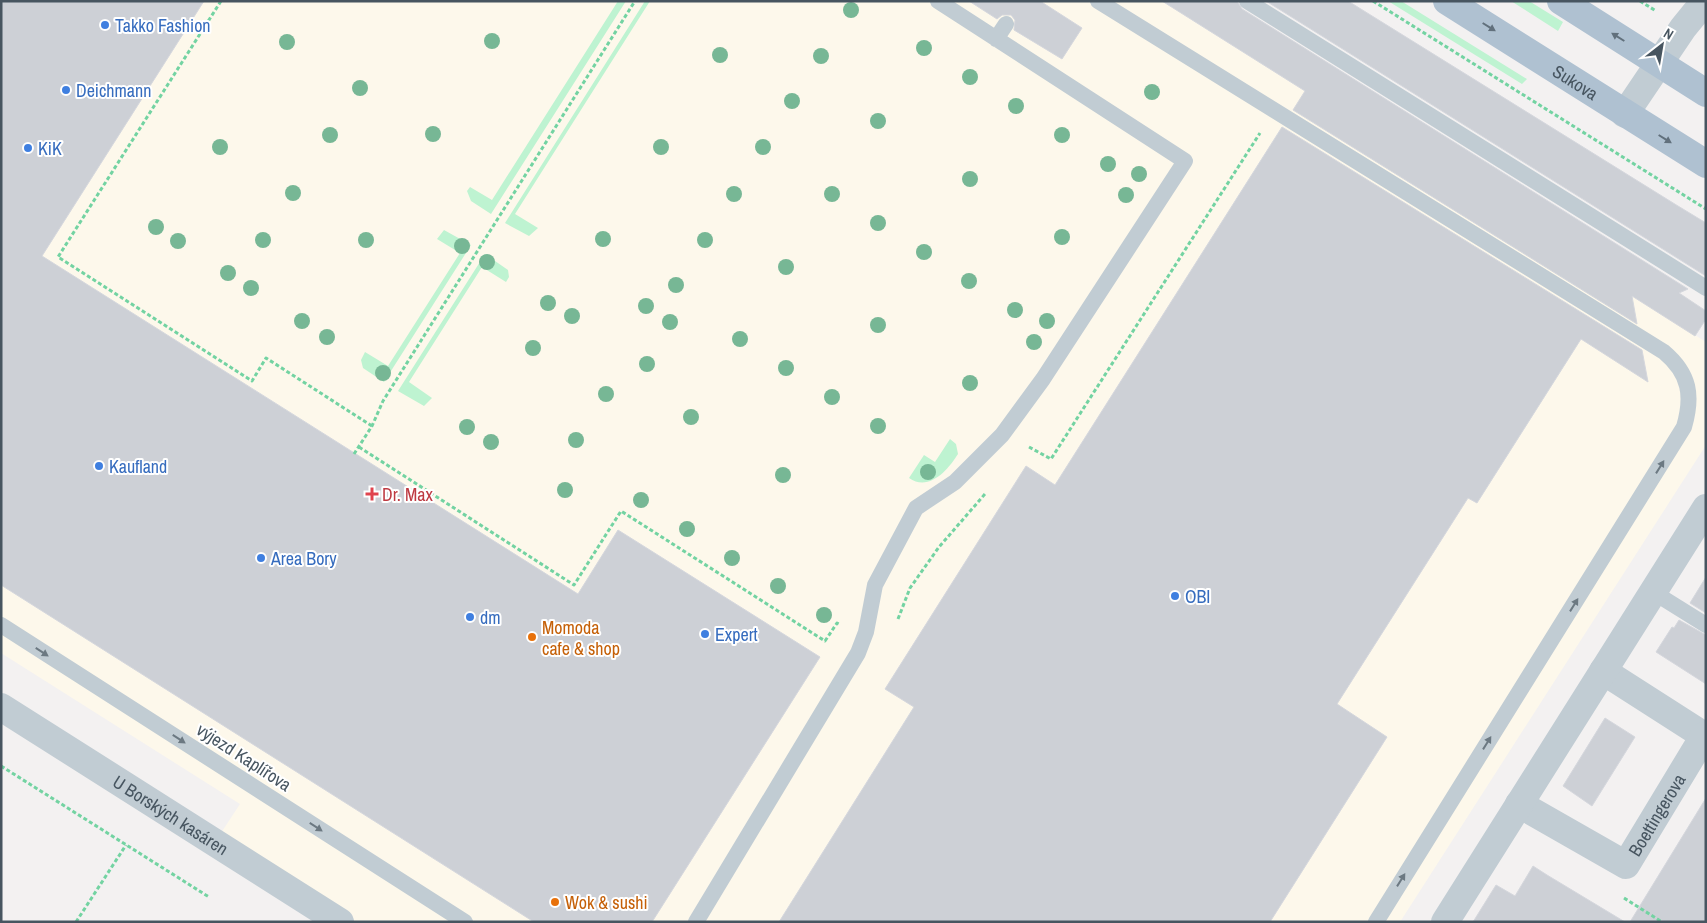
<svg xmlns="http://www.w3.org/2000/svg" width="1707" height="923" font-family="'Archivo Narrow',sans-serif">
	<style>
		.commercial { fill: #fdf8eb }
		.green { fill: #bef3d1 }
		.building { fill: #cdd0d6; stroke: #d5d7dd }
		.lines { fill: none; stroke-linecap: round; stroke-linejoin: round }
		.path { stroke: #73d3a2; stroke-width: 3; stroke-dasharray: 4 2.5; stroke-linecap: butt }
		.service { stroke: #c1ccd3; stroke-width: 16 }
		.minor { stroke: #c1ccd3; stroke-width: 28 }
		.primary { stroke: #afc1d1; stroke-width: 28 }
		.tree { fill: #77b795 }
		.oneway { fill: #61707c }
		.oneway2 { fill: #6c7982 }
		.shop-dot { fill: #3f7fe0; stroke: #fff; stroke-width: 2 }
		.health-dot { fill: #e0444e; stroke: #fff; stroke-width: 2 }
		.food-dot { fill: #e8710a; stroke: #fff; stroke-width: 2 }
		.labels { text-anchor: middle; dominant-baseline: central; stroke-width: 4; stroke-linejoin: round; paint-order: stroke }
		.shop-label { font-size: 18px; fill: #366cbe; stroke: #fff; text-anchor: start }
		.street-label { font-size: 18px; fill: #475560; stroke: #fff }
		.health-label { font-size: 18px; fill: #be3a42; stroke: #fff; text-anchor: start }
		.food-label { font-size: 18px; fill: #c56008; stroke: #fff; text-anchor: start }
	</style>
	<rect width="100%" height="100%" fill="#f3f1f1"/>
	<path class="commercial" d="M1 1H1162L1706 342V445L1400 922H356L219 836 240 804 1 653Z"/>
	<path class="green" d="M618 1H626L491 214 471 201 467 191 470 187 492 200Z
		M645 1H650L515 214 538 228 529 236 505 223Z
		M1388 1H1401L1527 79 1522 84Z
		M1511 1H1529L1563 22 1558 31Z
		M444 230 471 245 384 382 363 368 361 360 365 352 388 366 460 253 437 239Z
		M485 254 508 270 509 277 506 282 482 267 409 382 432 398 424 406 398 391Z
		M950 439 956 444 958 454C948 470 929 492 909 478L924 455 935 462Z"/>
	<path class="building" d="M1 1H204L42 256 578 594 618 530 820 657 652 922H534L1 585Z
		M969 1H1040L1082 28 1062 59 1014 30 1015 20 1011 15H1002L997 19Z
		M1162 1H1237L1242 9 1688 289 1679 293 1706 311V319L1695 336 1632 296 1637 324 1293 110 1305 91Z
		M1266 1H1348L1678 206 1706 223V276Z
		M1282 127 1642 350 1648 382 1581 339 1477 503 1468 498 1337 704 1387 737 1270 922H779L914 707 885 689 1026 466 1055 485Z
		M1706 577V613L1690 603Z
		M1679 620 1706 635V684L1656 652 1672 627 1674 628Z
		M1605 718 1635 737 1592 806 1563 786Z
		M1706 798V922H1630Z
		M1533 866 1547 875 1625 922H1473L1496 885 1515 896Z"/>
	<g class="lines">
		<path class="path" d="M221 1 58 257 252 381 266 358 372 426
			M1373 1 1706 209
			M1640 1 1656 11
			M359 447 574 585 621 511 825 641 837 623 839 624
			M1029 447 1051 459 1260 133
			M354 454 372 426 383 401 635 1
			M898 619 910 588 939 547 985 494
			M1 766 209 897
			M1624 898 1662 922
			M76 922 126 845"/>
		<path class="service" d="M1098 1 1664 352C1690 374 1693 396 1684 427L1376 922
			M1247 1 1706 288
			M996 39 1006 24
			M1653 592 1706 625
			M1 625 465 922
			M696 922 858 653 866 632 875 585 916 508 955 482 1002 435 1043 379 1185 161 938 1"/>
		<g class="minor">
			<path d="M1625 114 1683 28 1705 1"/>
			<path d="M1603 671 1706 737"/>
			<path id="s1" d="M1 707 340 922"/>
			<path id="s2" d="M1519 804 1626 865 1704 736"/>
			<path d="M1445 922 1706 508"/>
		</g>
		<g class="primary">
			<path id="s3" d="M1447 1 1706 164"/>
			<path d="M1561 1 1706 93"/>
		</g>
	</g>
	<g class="tree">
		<circle cx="851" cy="10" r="8"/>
		<circle cx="492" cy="41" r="8"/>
		<circle cx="287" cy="42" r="8"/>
		<circle cx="924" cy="48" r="8"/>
		<circle cx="720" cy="55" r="8"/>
		<circle cx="821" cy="56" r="8"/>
		<circle cx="970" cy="77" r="8"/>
		<circle cx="360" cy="88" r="8"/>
		<circle cx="1152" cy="92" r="8"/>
		<circle cx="792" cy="101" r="8"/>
		<circle cx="1016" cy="106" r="8"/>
		<circle cx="878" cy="121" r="8"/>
		<circle cx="433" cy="134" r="8"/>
		<circle cx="330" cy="135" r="8"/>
		<circle cx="1062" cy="135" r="8"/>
		<circle cx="220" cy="147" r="8"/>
		<circle cx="661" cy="147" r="8"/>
		<circle cx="763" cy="147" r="8"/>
		<circle cx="1108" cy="164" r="8"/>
		<circle cx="1139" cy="174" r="8"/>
		<circle cx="970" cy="179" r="8"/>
		<circle cx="293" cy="193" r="8"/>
		<circle cx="734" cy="194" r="8"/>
		<circle cx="832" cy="194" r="8"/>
		<circle cx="1126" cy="195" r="8"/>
		<circle cx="878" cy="223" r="8"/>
		<circle cx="156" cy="227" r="8"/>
		<circle cx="1062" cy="237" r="8"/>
		<circle cx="603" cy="239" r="8"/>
		<circle cx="263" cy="240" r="8"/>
		<circle cx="366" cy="240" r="8"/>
		<circle cx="705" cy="240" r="8"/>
		<circle cx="178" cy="241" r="8"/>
		<circle cx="462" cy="246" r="8"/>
		<circle cx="924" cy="252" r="8"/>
		<circle cx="487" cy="262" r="8"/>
		<circle cx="786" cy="267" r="8"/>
		<circle cx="228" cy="273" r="8"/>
		<circle cx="969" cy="281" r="8"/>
		<circle cx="676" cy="285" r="8"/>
		<circle cx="251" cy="288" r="8"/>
		<circle cx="548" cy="303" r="8"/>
		<circle cx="646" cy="306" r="8"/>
		<circle cx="1015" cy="310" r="8"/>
		<circle cx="572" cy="316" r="8"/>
		<circle cx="302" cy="321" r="8"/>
		<circle cx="1047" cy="321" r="8"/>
		<circle cx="670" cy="322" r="8"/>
		<circle cx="878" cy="325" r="8"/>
		<circle cx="327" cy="337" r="8"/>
		<circle cx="740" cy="339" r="8"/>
		<circle cx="1034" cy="342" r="8"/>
		<circle cx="533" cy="348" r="8"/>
		<circle cx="647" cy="364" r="8"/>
		<circle cx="786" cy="368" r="8"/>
		<circle cx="383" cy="373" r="8"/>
		<circle cx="970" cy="383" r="8"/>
		<circle cx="606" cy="394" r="8"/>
		<circle cx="832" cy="397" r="8"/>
		<circle cx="691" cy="417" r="8"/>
		<circle cx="878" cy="426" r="8"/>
		<circle cx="467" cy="427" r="8"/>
		<circle cx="576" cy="440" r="8"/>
		<circle cx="491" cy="442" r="8"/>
		<circle cx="928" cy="472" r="8"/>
		<circle cx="783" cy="475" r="8"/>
		<circle cx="565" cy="490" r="8"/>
		<circle cx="641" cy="500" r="8"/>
		<circle cx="687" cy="529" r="8"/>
		<circle cx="732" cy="558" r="8"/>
		<circle cx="778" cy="586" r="8"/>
		<circle cx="824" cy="615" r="8"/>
	</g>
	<defs><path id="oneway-solid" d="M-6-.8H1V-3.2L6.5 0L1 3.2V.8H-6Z" transform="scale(1.25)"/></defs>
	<g class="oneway">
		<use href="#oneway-solid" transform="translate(1489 27) rotate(32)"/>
		<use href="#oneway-solid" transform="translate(1618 37) rotate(-148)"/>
		<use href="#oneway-solid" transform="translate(1665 139) rotate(32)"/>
	</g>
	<g class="oneway2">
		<use href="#oneway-solid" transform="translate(1660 467) rotate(-58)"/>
		<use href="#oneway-solid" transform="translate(1574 605) rotate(-58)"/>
		<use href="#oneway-solid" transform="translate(42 652) rotate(33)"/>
		<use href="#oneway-solid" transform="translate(179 739) rotate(33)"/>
		<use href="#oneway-solid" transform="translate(1487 743) rotate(-58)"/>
		<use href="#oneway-solid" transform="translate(316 827) rotate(33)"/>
		<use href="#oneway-solid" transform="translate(1401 880) rotate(-58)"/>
	</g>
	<g class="shop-dot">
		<circle cx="105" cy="25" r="5"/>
		<circle cx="66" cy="90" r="5"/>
		<circle cx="28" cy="148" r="5"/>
		<circle cx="99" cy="466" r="5"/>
		<circle cx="261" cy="558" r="5"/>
		<circle cx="1175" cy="596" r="5"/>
		<circle cx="470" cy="617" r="5"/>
		<circle cx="705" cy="634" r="5"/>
	</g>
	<path class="health-dot" d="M369.5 486.5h5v5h5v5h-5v5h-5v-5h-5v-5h5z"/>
	<g class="food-dot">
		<circle cx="532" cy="637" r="5"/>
		<circle cx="555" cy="902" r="5"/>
	</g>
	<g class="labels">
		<g class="shop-label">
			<text x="115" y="25">Takko Fashion</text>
			<text x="76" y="90">Deichmann</text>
			<text x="38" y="148">KiK</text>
			<text x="109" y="466">Kaufland</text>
			<text x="271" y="558">Area Bory</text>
			<text x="1185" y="596">OBI</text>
			<text x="480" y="617">dm</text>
			<text x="715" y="634">Expert</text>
		</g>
		<g class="street-label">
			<text stroke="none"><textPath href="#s3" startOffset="152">Sukova</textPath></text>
			<text transform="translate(244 757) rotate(33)">výjezd Kaplířova</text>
			<text stroke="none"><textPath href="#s2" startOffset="182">Boettingerova</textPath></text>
			<text stroke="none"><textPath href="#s1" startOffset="201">U Borských kasáren</textPath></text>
		</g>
		<g class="health-label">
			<text x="382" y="494">Dr. Max</text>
		</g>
		<g class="food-label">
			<text x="542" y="627">Momoda<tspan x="542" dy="21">cafe &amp; shop</tspan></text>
			<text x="565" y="902">Wok &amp; sushi</text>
		</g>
	</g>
	<rect width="1707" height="923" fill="none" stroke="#475560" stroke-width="5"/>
	<g transform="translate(1662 45) rotate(31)" stroke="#ffffff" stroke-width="4" paint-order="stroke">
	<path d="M0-4L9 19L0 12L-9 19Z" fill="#475560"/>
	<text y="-8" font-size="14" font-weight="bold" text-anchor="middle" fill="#475560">N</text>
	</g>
</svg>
